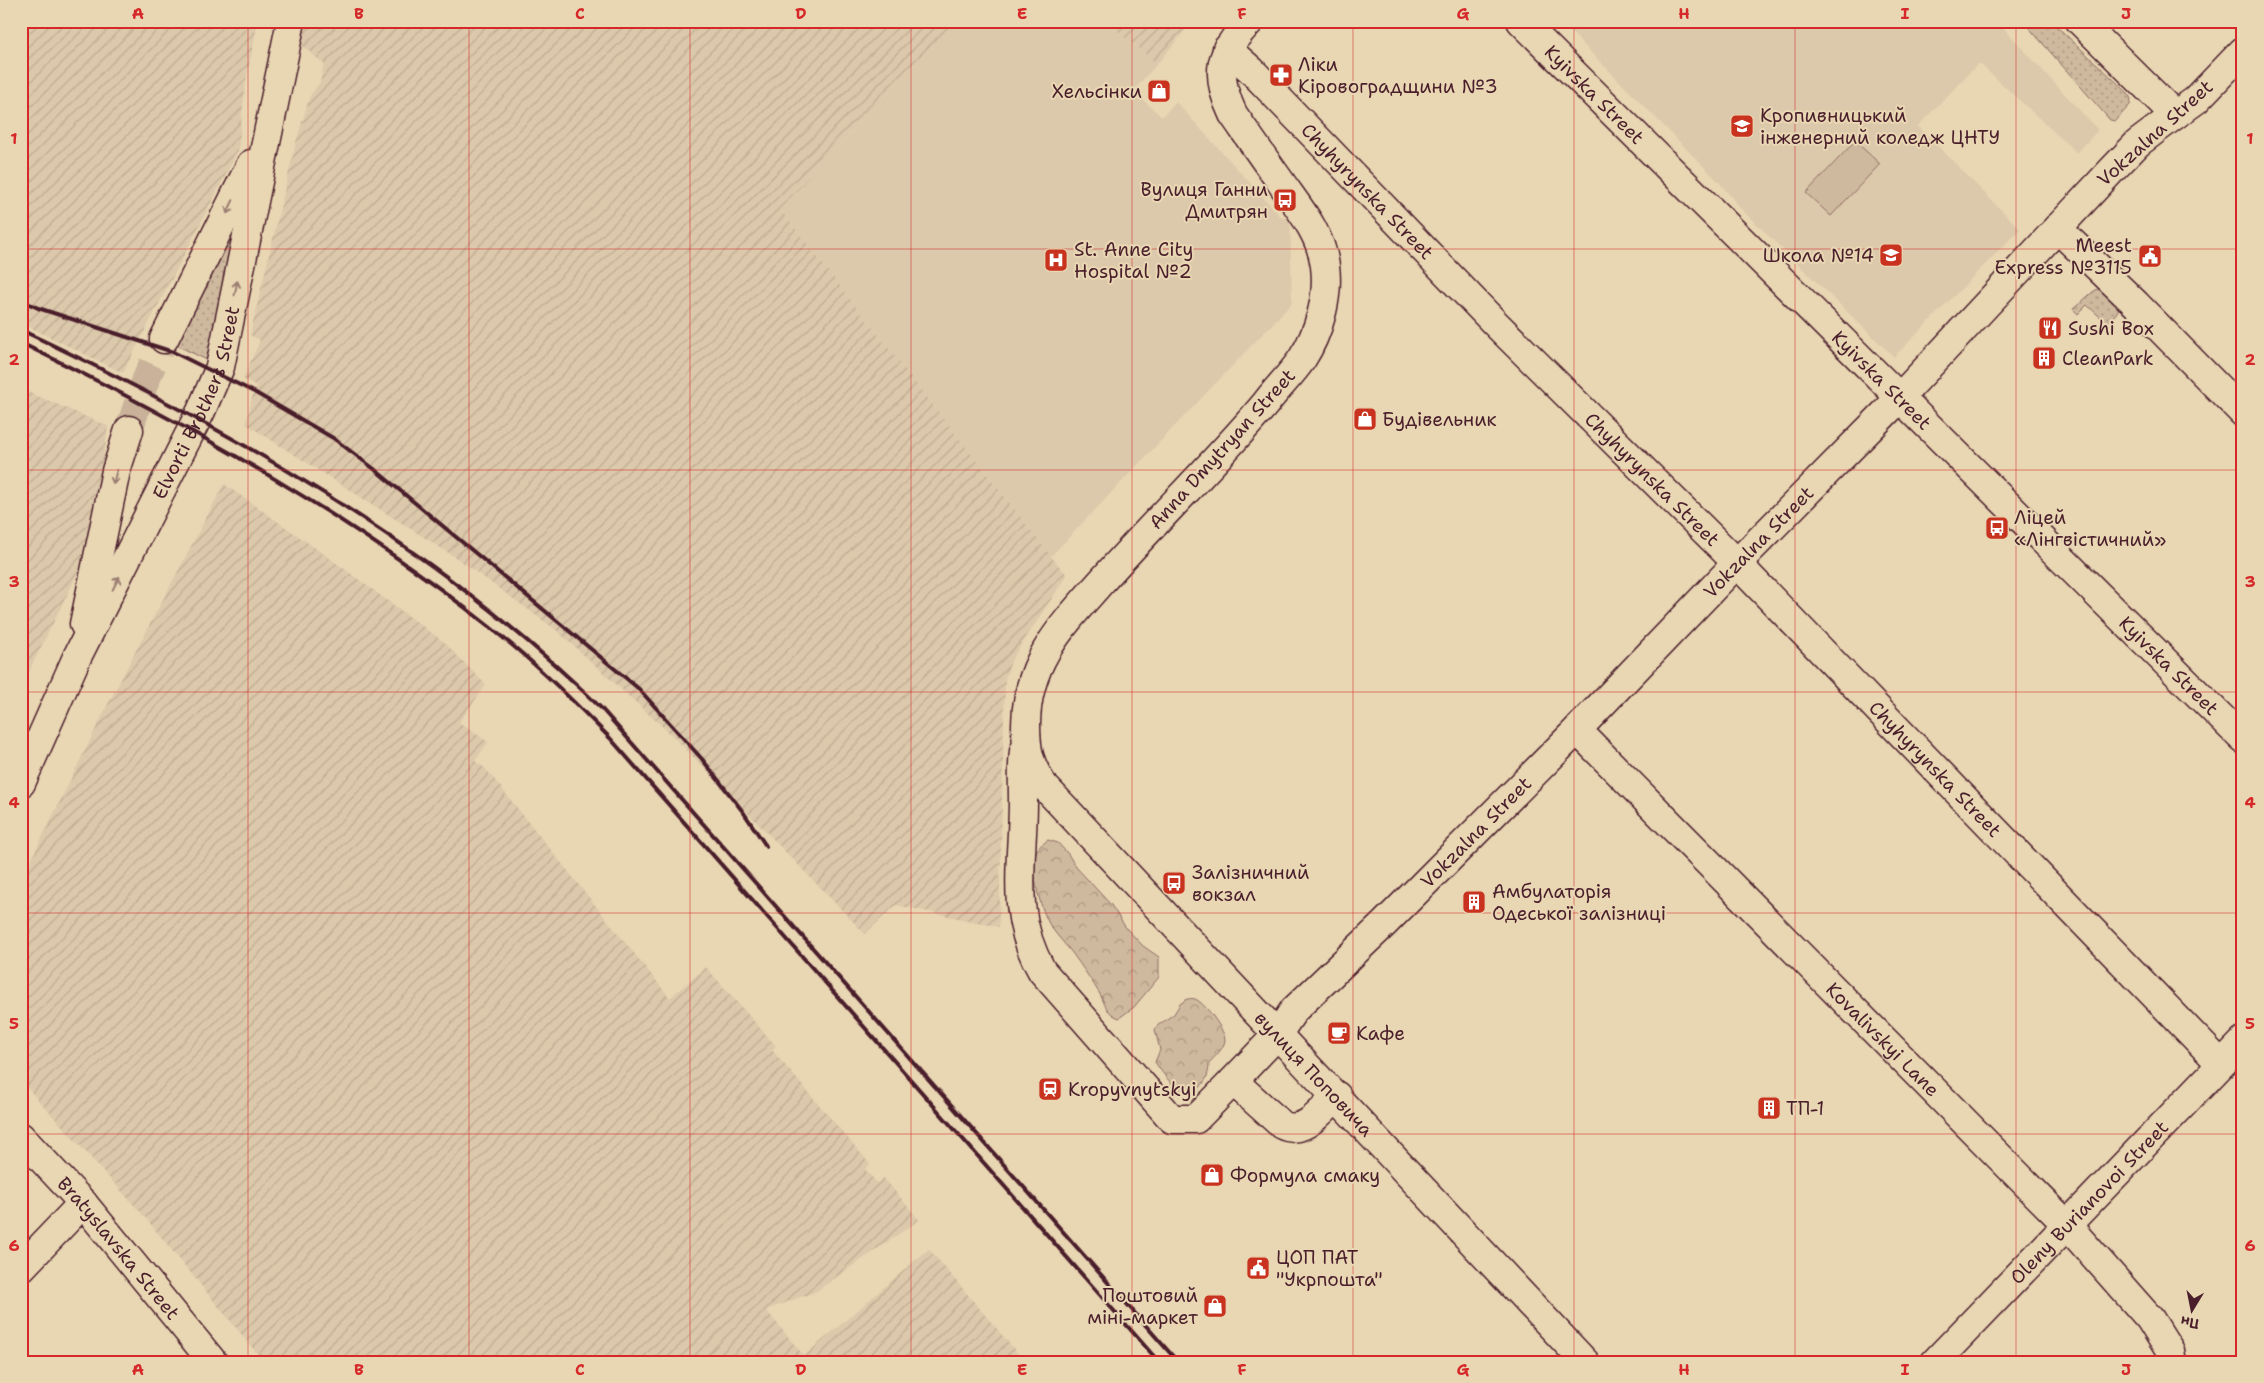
<svg xmlns="http://www.w3.org/2000/svg" width="2264" height="1383" font-family="'Shantell Sans',sans-serif">
	<style>
		.built { fill: #dcc8aa }
		.industrial { fill: url(#industrial-furrows) }
		.grass { fill: url(#grass-dots); stroke: #8c6c64 }
		.forest { fill: url(#forest-crowns); stroke: #8c6c64 }
		.pitch { fill: #cfb99e; stroke: #8c6c64 }
		.lines { fill: none; stroke-linecap: round; stroke-linejoin: round }
		.major-tunnel { stroke: #c9b299; stroke-width: 28; stroke-dasharray: 28 14; stroke-linecap: butt }
		.minor-casing { stroke: #4a1f2b; stroke-width: 31 }
		.major-casing { stroke: #4a1f2b; stroke-width: 31 }
		.minor { stroke: #e9d7b4; stroke-width: 28 }
		.major { stroke: #e9d7b4; stroke-width: 28 }
		.rail { stroke: #4a1f2b; stroke-width: 4 }
		.oneway { stroke: #9a7b70 }
		.grid { fill: none; stroke: #d62828; stroke-width: 1; stroke-opacity: 0.55 }
		.labels { text-anchor: middle; dominant-baseline: central; stroke-width: 4; stroke-linejoin: round; paint-order: stroke }
		.poi-label { font-size: 19px; fill: #4a1f2b; stroke: #e9d7b4; text-anchor: start }
		.street-label { font-size: 19px; fill: #4a1f2b; stroke: #e9d7b4 }
		.neatline { fill: none; stroke: #d62828; stroke-width: 2 }
		.grid-label { font-size: 16px; text-anchor: middle; font-weight: bold; fill: #d62828 }
	</style>
	<defs>
		<pattern id="industrial-furrows" width="10" height="10" patternUnits="userSpaceOnUse" patternTransform="scale(1.25)"><rect width="10" height="10" fill="#dcc8aa"/><path d="M-1 1l2-2M0 10L10 0M9 11l2-2" fill="none" stroke="#beab92"/></pattern>
		<pattern id="grass-dots" width="8" height="8" patternUnits="userSpaceOnUse" patternTransform="scale(1.25)"><rect width="8" height="8" fill="#cfb99e"/><path d="M2 2h.1M6 6h.1" fill="none" stroke="#aa9681" stroke-width="1.8" stroke-linecap="round"/></pattern>
		<pattern id="forest-crowns" width="20" height="18" patternUnits="userSpaceOnUse" patternTransform="scale(1.25)"><rect width="20" height="18" fill="#cfb99e"/><path d="M2 6a3 3 0 1 1 6 0M12 15a3 3 0 1 1 6 0" fill="none" stroke="#aa9681"/></pattern>
	</defs>
	<rect width="100%" height="100%" fill="#e9d7b4"/>
	<filter id="ink" filterUnits="userSpaceOnUse"><feTurbulence type="fractalNoise" baseFrequency=".02" numOctaves="2"/><feDisplacementMap in="SourceGraphic" scale="10" xChannelSelector="R" yChannelSelector="G"/><feConvolveMatrix kernelMatrix="1 2 1 2 8 2 1 2 1" color-interpolation-filters="sRGB"/></filter>
	<g filter="url(#ink)">
		<path class="built" d="M955 21H1105L1157 64 1133 91 1162 117 1176 102 1282 218 1290 217 1292 303 1051 556 780 209Z
			M1560 21H1997L2098 130 2077 153 1979 63 1918 126 2020 229 1894 357 1741 209 1719 182Z"/>
		<path class="industrial" d="M21 21H258L246 80 238 151 123 373 21 323Z
			M309 21H955L780 209 1051 556 1067 575 1012 659 1005 678 999 927 896 905 865 934 675 738 555 629 458 559 246 424 252 398 257 386 243 379 260 340 250 335 296 142 310 96 320 82 324 64 299 43V37Z
			M1105 21H1193L1157 64Z
			M21 389 108 426 102 472 82 565 21 687Z
			M224 484 324 554 444 642 486 685 459 722 488 742 475 761 485 768 670 998 706 967 776 1046 772 1050 870 1164 865 1169 877 1183 884 1178 919 1220 815 1292 766 1310 804 1356 929 1249 1025 1362H264L143 1215 21 1081V880L110 700Z"/>
		<path class="grass" d="M2023 21H2051L2127 92 2131 99 2130 105 2115 121 2110 120Z
			M233 226 240 227 211 362 174 344Z
			M2098 289C2106 290 2121 301 2118 310 2116 315 2111 319 2107 323L2087 305 2078 314 2073 309 2094 291Z"/>
		<path class="forest" d="M1048 840 1058 843 1068 854 1076 867 1111 905 1126 928 1143 946 1159 957V977L1134 1007 1119 1018C1107 1013 1106 1007 1101 996 1093 982 1082 967 1073 954 1066 945 1058 937 1051 927 1041 911 1030 873 1036 853 1038 846 1043 844 1048 840Z
			M1187 999C1189 999 1192 998 1195 999 1204 1002 1225 1030 1225 1040 1224 1049 1214 1057 1209 1063 1209 1079 1203 1085 1191 1096 1174 1089 1165 1077 1155 1062L1160 1050 1155 1030 1157 1026 1174 1014 1180 1004Z"/>
		<path class="pitch" d="M1855 141 1880 164 1831 216 1806 193Z"/>
		<g class="lines">
			<path class="major-tunnel" d="M129 430 146 379 164 339"/>
			<g class="minor-casing">
				<g id="minor">
					<path id="s1" d="M1250 21C1219 52 1214 74 1233 114 1249 137 1264 159 1280 181 1298 207 1321 233 1325 266 1329 297 1319 333 1302 359 1292 374 1277 388 1266 403 1214 465 1155 521 1101 582 1062 626 1026 662 1026 725 1026 750 1029 765 1044 786L1585 1362"/>
					<path id="s2" d="M1521 21 2243 739"/>
					<path id="s3" d="M1227 49 1251 70 1495 323 1723 549 2221 1064"/>
					<path d="M2057 228 2136 304 2243 413"/>
					<path id="s4" d="M1577 730 2066 1224 2150 1319 2170 1351 2172 1362"/>
					<path d="M1024 751C1022 768 1023 784 1023 801 1023 863 1009 914 1042 971L1172 1119H1196L1233 1081"/>
					<path id="s5" d="M1337 1096C1322 1110 1304 1136 1282 1125L1233 1081 1277 1035 1294 1010 1384 924 1577 730 1736 564 1888 410 2112 170 2138 143 2175 115"/>
					<path id="s6" d="M21 1137 83 1203 213 1362"/>
					<path d="M21 1268 83 1203"/>
					<path id="s7" d="M1935 1362 2243 1042"/>
				</g>
			</g>
			<g class="major-casing">
				<g id="major">
					<path d="M2080 21 2175 115 2196 100 2243 51"/>
					<path d="M164 339 251 164"/>
					<path d="M84 624 116 471 129 430"/>
					<path id="s8" d="M21 783 77 657 201 411 220 367 291 21"/>
				</g>
			</g>
			<use href="#minor" class="minor"/>
			<use href="#major" class="major"/>
			<path class="rail" d="M21 300 38 308 173 352 254 392 333 438 373 468 639 689 702 759 744 813 766 846
				M21 330C229 428 437 547 601 708L1178 1362
				M21 343C194 427 363 522 512 645 547 674 578 706 610 738L1159 1362"/>
		</g>
		<defs><path id="oneway-shaft" d="M-6 0H5M1.5-3L5.5 0L1.5 3" fill="none" stroke-width="1.6" stroke-linecap="round" stroke-linejoin="round" transform="scale(1.25)"/></defs>
		<g class="oneway">
			<use href="#oneway-shaft" transform="translate(230 207) rotate(116)"/>
			<use href="#oneway-shaft" transform="translate(236 288) rotate(-79)"/>
			<use href="#oneway-shaft" transform="translate(115 477) rotate(103)"/>
			<use href="#oneway-shaft" transform="translate(116 583) rotate(-63)"/>
		</g>
	</g>
	<path class="grid" d="M248 21V1362M469 21V1362M690 21V1362M911 21V1362M1132 21V1362M1353 21V1362M1574 21V1362M1795 21V1362M2016 21V1362M21 249H2243M21 470H2243M21 692H2243M21 913H2243M21 1134H2243"/>
	<defs>
		<g id="pharmacy-square" transform="scale(1.25)"><rect x="-9" y="-9" width="18" height="18" rx="4" fill="#c8321e" stroke="#e9d7b4"/><path d="M-2-6h4v4h4v4h-4v4h-4v-4h-4v-4h4Z" fill="#fff"/></g>
		<g id="shop-square" transform="scale(1.25)"><rect x="-9" y="-9" width="18" height="18" rx="4" fill="#c8321e" stroke="#e9d7b4"/><path d="M-5-2.5h2.3a2.7 3.5 0 0 1 5.4 0H5L5.5 6h-11ZM-1.5-2.5h3a1.5 2.3 0 0 0-3 0Z" fill="#fff"/></g>
		<g id="university-square" transform="scale(1.25)"><rect x="-9" y="-9" width="18" height="18" rx="4" fill="#c8321e" stroke="#e9d7b4"/><path d="M0-5L7-2L0 1L-7-2ZM-4 1L0 2.5L4 1V4Q0 6-4 4Z" fill="#fff"/></g>
		<g id="bus-square" transform="scale(1.25)"><rect x="-9" y="-9" width="18" height="18" rx="4" fill="#c8321e" stroke="#e9d7b4"/><path d="M-5-6H5V4H4V6H2V4H-2V6H-4V4H-5ZM-3.5-4V0h7V-4ZM-3.5 1.2v1.5H-2V1.2ZM2 1.2v1.5H3.5V1.2Z" fill="#fff"/></g>
		<g id="school-square" transform="scale(1.25)"><rect x="-9" y="-9" width="18" height="18" rx="4" fill="#c8321e" stroke="#e9d7b4"/><path d="M0-5L7-2L0 1L-7-2ZM-4 1L0 2.5L4 1V4Q0 6-4 4Z" fill="#fff"/></g>
		<g id="civic-square" transform="scale(1.25)"><rect x="-9" y="-9" width="18" height="18" rx="4" fill="#c8321e" stroke="#e9d7b4"/><path d="M-.6-6.5H3V-4.5H.6V-3L4-1V1h2V6H-6V1h2V-1L-.6-3ZM-1.2 2.5V6h2.4V2.5Z" fill="#fff"/></g>
		<g id="hospital-square" transform="scale(1.25)"><rect x="-9" y="-9" width="18" height="18" rx="4" fill="#c8321e" stroke="#e9d7b4"/><path d="M-5-5h3v3.5h4V-5h3V5h-3V1.5h-4V5h-3Z" fill="#fff"/></g>
		<g id="restaurant-square" transform="scale(1.25)"><rect x="-9" y="-9" width="18" height="18" rx="4" fill="#c8321e" stroke="#e9d7b4"/><path d="M-5-6h1v4h1v-4h1v4h1v-4h1v5L-1.5 .5V6h-2V.5L-5-1ZM5-6V6H3V1.5H1.5Q1.5-4 5-6Z" fill="#fff"/></g>
		<g id="building-square" transform="scale(1.25)"><rect x="-9" y="-9" width="18" height="18" rx="4" fill="#c8321e" stroke="#e9d7b4"/><path d="M-4-6H4V6H1V3H-1V6H-4ZM-2.5-4.3h1.7v1.8h-1.7ZM.8-4.3h1.7v1.8H.8ZM-2.5-1h1.7V.8h-1.7ZM.8-1h1.7V.8H.8Z" fill="#fff"/></g>
		<g id="cafe-square" transform="scale(1.25)"><rect x="-9" y="-9" width="18" height="18" rx="4" fill="#c8321e" stroke="#e9d7b4"/><path d="M-5.5-4.5H6V0H3Q3 3.5 0 3.5H-2.5Q-5.5 3.5-5.5 0ZM3-3.2v2h1.7v-2ZM-6 4.5H4V6H-6Z" fill="#fff"/></g>
		<g id="station-square" transform="scale(1.25)"><rect x="-9" y="-9" width="18" height="18" rx="4" fill="#c8321e" stroke="#e9d7b4"/><path d="M-3-6H3Q5-6 5-4V2Q5 4 3 4L4.5 6H3L1.5 4h-3L-3 6H-4.5L-3 4Q-5 4-5 2V-4Q-5-6-3-6ZM-3.5-4v3h7v-3ZM-3.5 1v1.5H-2V1ZM2 1v1.5H3.5V1Z" fill="#fff"/></g>
	</defs>
	<g fill-rule="evenodd">
		<use href="#pharmacy-square" x="1281" y="75"/>
		<use href="#shop-square" x="1159" y="91"/>
		<use href="#university-square" x="1742" y="126"/>
		<use href="#bus-square" x="1285" y="200"/>
		<use href="#school-square" x="1891" y="255"/>
		<use href="#civic-square" x="2150" y="256"/>
		<use href="#hospital-square" x="1056" y="260"/>
		<use href="#restaurant-square" x="2050" y="328"/>
		<use href="#building-square" x="2044" y="358"/>
		<use href="#shop-square" x="1365" y="419"/>
		<use href="#bus-square" x="1997" y="528"/>
		<use href="#bus-square" x="1174" y="883"/>
		<use href="#building-square" x="1474" y="902"/>
		<use href="#cafe-square" x="1339" y="1033"/>
		<use href="#station-square" x="1050" y="1089"/>
		<use href="#building-square" x="1769" y="1108"/>
		<use href="#shop-square" x="1212" y="1175"/>
		<use href="#civic-square" x="1258" y="1268"/>
		<use href="#shop-square" x="1215" y="1306"/>
	</g>
	<g class="labels">
		<g class="poi-label">
			<text x="1298" y="64">Ліки<tspan x="1298" dy="22">Кіровоградщини №3</tspan></text>
			<text x="1142" y="91" text-anchor="end">Хельсінки</text>
			<text x="1760" y="115">Кропивницький<tspan x="1760" dy="22">інженерний коледж ЦНТУ</tspan></text>
			<text x="1268" y="189" text-anchor="end">Вулиця Ганни<tspan x="1268" dy="22">Дмитрян</tspan></text>
			<text x="2132" y="245" text-anchor="end">Meest<tspan x="2132" dy="22">Express №3115</tspan></text>
			<text x="1074" y="249">St. Anne City<tspan x="1074" dy="22">Hospital №2</tspan></text>
			<text x="1874" y="255" text-anchor="end">Школа №14</text>
			<text x="2068" y="328">Sushi Box</text>
			<text x="2062" y="358">CleanPark</text>
			<text x="1382" y="419">Будівельник</text>
			<text x="2014" y="517">Ліцей<tspan x="2014" dy="22">«Лінгвістичний»</tspan></text>
			<text x="1192" y="872">Залізничний<tspan x="1192" dy="22">вокзал</tspan></text>
			<text x="1492" y="891">Амбулаторія<tspan x="1492" dy="22">Одеської залізниці</tspan></text>
			<text x="1356" y="1033">Кафе</text>
			<text x="1068" y="1089">Kropyvnytskyi</text>
			<text x="1786" y="1108">ТП-1</text>
			<text x="1230" y="1175">Формула смаку</text>
			<text x="1276" y="1257">ЦОП ПАТ<tspan x="1276" dy="22">"Укрпошта"</tspan></text>
			<text x="1198" y="1295" text-anchor="end">Поштовий<tspan x="1198" dy="22">міні-маркет</tspan></text>
		</g>
		<g class="street-label">
			<text stroke="none"><textPath href="#s2" startOffset="104">Kyivska Street</textPath></text>
			<text transform="translate(2155 133) rotate(-42)">Vokzalna Street</text>
			<text stroke="none"><textPath href="#s3" startOffset="200">Chyhyrynska Street</textPath></text>
			<text stroke="none"><textPath href="#s2" startOffset="509">Kyivska Street</textPath></text>
			<text stroke="none"><textPath href="#s8" startOffset="420">Elvorti Brothers Street</textPath></text>
			<text transform="translate(1222 449) rotate(-48)">Anna Dmytryan Street</text>
			<text stroke="none"><textPath href="#s3" startOffset="605">Chyhyrynska Street</textPath></text>
			<text stroke="none"><textPath href="#s5" startOffset="886">Vokzalna Street</textPath></text>
			<text stroke="none"><textPath href="#s2" startOffset="914">Kyivska Street</textPath></text>
			<text stroke="none"><textPath href="#s3" startOffset="1010">Chyhyrynska Street</textPath></text>
			<text stroke="none"><textPath href="#s5" startOffset="481">Vokzalna Street</textPath></text>
			<text stroke="none"><textPath href="#s4" startOffset="435">Kovalivskyi Lane</textPath></text>
			<text stroke="none"><textPath href="#s1" startOffset="1306">вулиця Поповича</textPath></text>
			<text stroke="none"><textPath href="#s7" startOffset="222">Oleny Burianovoi Street</textPath></text>
			<text stroke="none"><textPath href="#s6" startOffset="148">Bratyslavska Street</textPath></text>
		</g>
	</g>
	<rect width="2264" height="1383" fill="none" stroke="#e9d7b4" stroke-width="55"/>
	<g transform="translate(2192 1310) rotate(190)" stroke="#e9d7b4" stroke-width="4" paint-order="stroke">
	<path d="M0-4L9 19L0 12L-9 19Z" fill="#4a1f2b"/>
	<text y="-8" font-size="14" font-weight="bold" text-anchor="middle" fill="#4a1f2b">Пн</text>
	</g>
	<rect x="28" y="28" width="2208" height="1328" class="neatline"/>
	<g class="grid-label">
		<text x="138" y="19">A</text>
		<text x="359" y="19">B</text>
		<text x="580" y="19">C</text>
		<text x="801" y="19">D</text>
		<text x="1022" y="19">E</text>
		<text x="1242" y="19">F</text>
		<text x="1463" y="19">G</text>
		<text x="1684" y="19">H</text>
		<text x="1905" y="19">I</text>
		<text x="2126" y="19">J</text>
		<text x="14" y="144">1</text>
		<text x="2250" y="144">1</text>
		<text x="14" y="365">2</text>
		<text x="2250" y="365">2</text>
		<text x="14" y="587">3</text>
		<text x="2250" y="587">3</text>
		<text x="14" y="808">4</text>
		<text x="2250" y="808">4</text>
		<text x="14" y="1029">5</text>
		<text x="2250" y="1029">5</text>
		<text x="14" y="1251">6</text>
		<text x="2250" y="1251">6</text>
		<text x="138" y="1375">A</text>
		<text x="359" y="1375">B</text>
		<text x="580" y="1375">C</text>
		<text x="801" y="1375">D</text>
		<text x="1022" y="1375">E</text>
		<text x="1242" y="1375">F</text>
		<text x="1463" y="1375">G</text>
		<text x="1684" y="1375">H</text>
		<text x="1905" y="1375">I</text>
		<text x="2126" y="1375">J</text>
	</g>
</svg>
